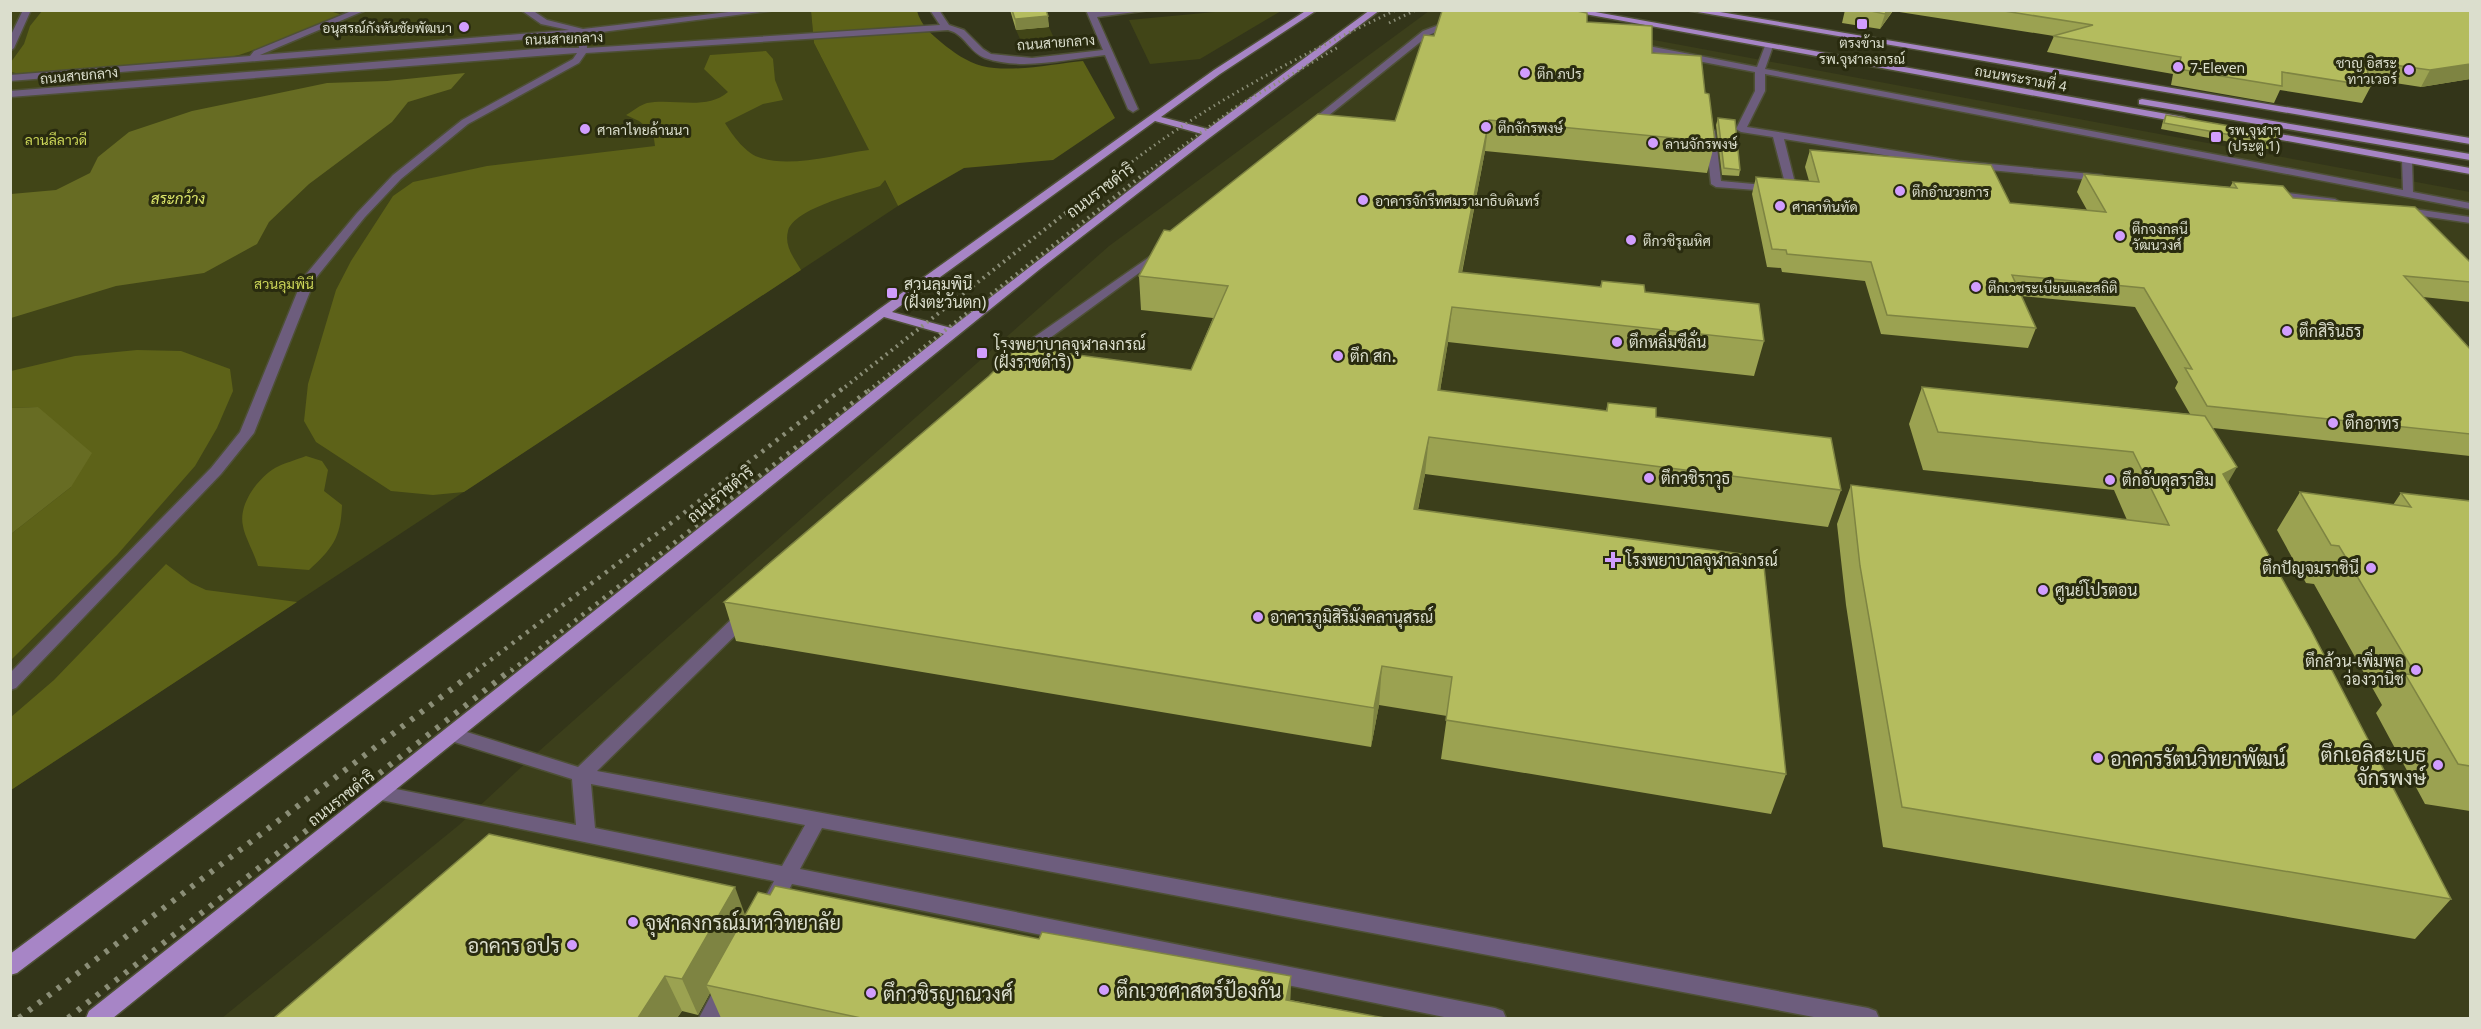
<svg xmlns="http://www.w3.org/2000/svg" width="2481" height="1029" font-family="'Noto Sans',Sarabun,sans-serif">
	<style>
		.built { fill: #3c3f1b }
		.green { fill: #414517 }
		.forest { fill: #5d6218 }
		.water { fill: #676c23 }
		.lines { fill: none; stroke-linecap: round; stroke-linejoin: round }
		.minor-casing { stroke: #4e5036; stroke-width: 3 }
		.major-casing { stroke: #4e5036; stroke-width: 3 }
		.minor { fill: #6d5d7d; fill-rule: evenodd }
		.major { fill: #a785c6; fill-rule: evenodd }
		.rail-far3 { stroke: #8b8e77; stroke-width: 3; stroke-dasharray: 1.5 4; stroke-linecap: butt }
		.rail-far2 { stroke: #8b8e77; stroke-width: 4; stroke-dasharray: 2 4.5; stroke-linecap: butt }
		.rail-far1 { stroke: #8b8e77; stroke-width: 4.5; stroke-dasharray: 3 6; stroke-linecap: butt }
		.rail { stroke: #8b8e77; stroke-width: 6; stroke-dasharray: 4 8; stroke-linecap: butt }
		.wall { fill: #9ba251 }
		.shaded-wall { fill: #7e8442 }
		.building { fill: #b4bc5e; stroke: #7e8442; stroke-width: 1.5 }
		.poi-dot { fill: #d19dfe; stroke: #292b0f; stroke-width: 2 }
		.labels { text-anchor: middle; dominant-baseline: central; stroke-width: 6; stroke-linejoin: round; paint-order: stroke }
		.far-poi-label { font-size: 14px; fill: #dbdecd; stroke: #292b0f; text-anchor: start }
		.far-street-label { font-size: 14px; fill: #dbdecd; stroke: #292b0f }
		.far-park-label { font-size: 14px; fill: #ccd658; stroke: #292b0f }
		.far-water-label { font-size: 15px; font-style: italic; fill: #dbe569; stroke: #292b0f }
		.street-label { font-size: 16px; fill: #dbdecd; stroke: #292b0f }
		.poi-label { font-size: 16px; fill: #dbdecd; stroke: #292b0f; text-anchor: start }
		.near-poi-label { font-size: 20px; fill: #dbdecd; stroke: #292b0f; text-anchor: start }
	</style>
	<rect width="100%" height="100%" fill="#333519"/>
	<path class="built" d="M1429 11H1499L2470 192V1018H222L459 825 529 760 1109 246Z"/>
	<path class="green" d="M1236 10 1281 11 1200 59 1150 64 1129 20Z
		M11 11H811L814 43 898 206 11 790Z
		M1049 27 1053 36C1043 44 1032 43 1020 39L1016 30Z"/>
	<path class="forest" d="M326 10 343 15 292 37 239 55 220 59 20 74 11 72V62L24 44 30 26 42 11Z
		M811 11H917C921 25 930 33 942 43 953 52 967 62 982 66 1011 73 1053 64 1083 61L1115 118 1053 160 964 168 898 206 885 180 880 186C859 193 794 208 788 231 784 246 794 258 801 270L464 492 433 495 391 491 316 442 304 421 308 384 336 290 351 261 393 196 413 182 487 166 655 146 653 132 639 121 626 115C633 111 640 105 647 103 674 98 706 111 728 92L704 69 710 55 766 51 773 59 775 80 783 100 763 104 725 123C733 136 746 154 761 158 791 168 838 154 869 150L814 43Z
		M137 350 181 351 230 369 233 391 217 428 195 466 117 555 11 660V534L71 487 38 407 11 408V371L75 356Z
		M306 456 322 461 328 470 324 491 342 505C341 537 333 548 309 570L258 566C254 552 245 538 243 526 238 505 257 479 275 468 284 463 296 460 306 456Z
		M166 564 191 583 206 590 297 602 11 790V717L54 680Z"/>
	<path class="water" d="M465 73 451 89 408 102 392 122 309 184 269 222 257 244 204 273 116 286 11 318V194L56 190 90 173 98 157 129 132 192 111 327 83 387 81Z
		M38 407 92 453 71 487 11 534V408Z"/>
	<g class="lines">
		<g class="minor-casing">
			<path id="minor" d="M23 10H31L14 48 10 51V37Z
				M354 10H366L260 55 569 30 541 24 521 10H532L547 20 583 29 746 10H776L586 34 587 48 940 25 930 10H939L949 25 964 30 983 49 991 54 1032 58 1103 50 1086 10H1150L1097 17 1138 109 1133 112 1128 109 1105 55C1067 59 1022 71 985 58 969 52 965 34 948 30L586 53 579 63 468 124 401 179 365 217 315 279 254 433 221 474 16 688 10 690V673L211 468 240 432 303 278 357 213 393 175 462 120 573 59 577 53 10 97V91L548 48H579L578 35 10 81V75L250 56 254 51Z
				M1452 20 1459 22 1429 35 1313 128H1307V124L1423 31Z
				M1633 43 1757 67 1765 46 1769 43 1773 46 1765 69 2403 190 2402 160 2407 157 2412 160 2413 192 2470 203V209L1765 74V91L1747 127 1959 161 2102 175 2107 178 2102 181 1959 167 1784 139 1797 191 1796 193 1716 187 1711 184 1705 131 1710 128 1715 131 1721 181 1786 187 1773 137 1741 132 1736 129 1755 91V72L1630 48 1629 46Z
				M2272 191 2335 199 2340 202 2335 205 2268 196 2267 194Z
				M2400 207 2470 217V223L2396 212 2395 210Z
				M1161 249 1167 252 1165 254 1017 362H1007L1006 359 1007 356Z
				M747 608 753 610 755 614 753 618 597 771 1868 1008 1876 1011 1879 1018H1819L822 828 800 869 1495 1008 1503 1011 1506 1018H1449L792 884 778 911 771 914 764 911 761 905 774 881 381 800 374 798 372 793 374 788 381 786 576 825 572 779 448 740 445 735 448 730 454 728 578 767 741 610ZM591 784 805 825 782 866 595 828Z
				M726 979 734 982 737 989 721 1018H699L718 982Z"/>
		</g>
		<g class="major-casing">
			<path id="major" d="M1307 10H1317L1220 74 1161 117 1208 129 1370 10H1380L1208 139 1040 269 113 1018H86L89 1011 944 334 884 317 17 973 10 975V954L878 310 1214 70ZM1155 121 1202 134 951 328 892 312Z
				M1563 10H1584L2184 117 2189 120 2184 123Z
				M1686 10H1708L2470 138V144Z
				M2142 99 2470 154V160L2139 104V100Z
				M2258 130 2470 168V174L2254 135 2253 133Z"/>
		</g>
		<use href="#minor" class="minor"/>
		<use href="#major" class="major"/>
		<path class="rail-far3" d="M1389 23 1416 10
			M1119 172C1203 105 1299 56 1396 10
			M1147 172 1236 107 1340 46"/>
		<path class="rail-far2" d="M840 391 1120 170
			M868 391 1149 170"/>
		<path class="rail-far1" d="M476 671 675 520 842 389
			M511 671 870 389"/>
		<path class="rail" d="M19 1018 478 669
			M68 1018 512 669"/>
	</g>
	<path class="wall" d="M1010 10H1046L1049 27 1016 30Z
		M1845 10H2470V79L2421 87 2369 79 2371 86 2362 103 2280 90 2274 103 2171 85 2173 74 2047 52 2054 36 1893 11 1880 29 1842 23Z
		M1587 22 1652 53 1705 93 1715 142 1707 173 1485 151 1462 273 1600 287 1602 281 1645 292 1764 341 1754 376 1448 342 1440 391 1606 411 1608 403 1656 417 1841 490 1828 527 1425 474 1418 510 1786 774 1771 814 1441 759 1447 716 1379 705 1371 747 736 641 724 602 1191 370 1213 318 1141 310 1139 276 1170 231 1395 121 1434 36Z
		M2166 115 2276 143 2273 150 2161 129 2163 121Z
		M1718 118 1740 170 1739 176 1722 175 1716 125Z
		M1810 150 2010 203 2087 210 2077 192 2084 174 2230 187 2233 182 2293 198 2470 262V302L2423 297 2470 349V456L2213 428 2228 482 2451 899 2415 939 1883 847 1846 605 1837 524 1851 485 2127 520 2114 490 1923 470 1909 424 1922 387 2190 414 2175 388 2178 382 2135 307 2021 296 2036 328 2028 348 1881 334 1865 281 1782 272 1781 268 1767 267 1752 194 1756 177 1809 181 1805 167Z
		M2300 492 2393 505 2401 493 2470 501V811L2425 804 2376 713 2382 705 2314 584 2306 583 2277 530Z
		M770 895 1039 939 1291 976 1290 1000 1385 1018H721L710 993 698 1015 682 1011 677 1018H274L745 915Z"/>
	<path class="shaded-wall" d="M1887 10H1893L1880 29 1885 14Z
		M1048 16 1049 27 1016 30 1015 19Z
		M2470 64V79L2421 87 2430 70Z
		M1489 120 1485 151 1455 307 1459 272Z
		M1452 307 1448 342 1434 427 1438 390Z
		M1429 437 1425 474 1410 547 1414 509Z
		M2237 467 2215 505 2223 474Z
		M1382 666 1379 705 1371 747 1374 708Z
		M735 887 748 923 706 985 710 993 698 1015 682 979Z
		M665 976 682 1011 677 1018H638Z
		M1291 976 1290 1012 1286 1000Z"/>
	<path class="building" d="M1012 10H1046L1048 16 1015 19Z
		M1443 10H1572L1587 13V22L1652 26V53L1701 56 1705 93 1709 94 1715 142 1489 120 1459 272 1601 287 1602 281 1644 285 1645 292 1759 304 1764 341 1452 307 1438 390 1607 411 1608 403 1656 408V417L1831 438 1841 490 1429 437 1414 509 1763 557 1786 774 1446 720 1452 677 1382 666 1374 708 724 602 989 376 1018 347 1191 370 1228 286 1139 276 1164 230 1170 231 1318 114 1395 121 1424 35 1434 36 1442 11Z
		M1866 10H1887L1885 14Z
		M1998 10H2470V64L2430 70 2365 61 2371 86 2282 72V86L2178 69 2181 57 2053 36 2093 25Z
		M2166 115 2276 134V143L2164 123Z
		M1718 118 1735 120 1740 170 1724 168Z
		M1810 150 1991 165 2010 203 2106 212 2084 174 2237 188 2233 182 2283 186 2293 198 2415 207 2470 262V282L2404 276 2470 349V434L2207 406 2185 368 2192 369 2144 288 2012 275 2036 328 1887 315 1871 262 1787 254 1786 250 1772 249 1756 177 1819 182Z
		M1922 387 2205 416 2237 467 2223 474 2311 630 2451 899 1902 807 1860 566 1851 485 2169 525 2133 452 1938 432Z
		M2300 492 2411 507 2401 493 2470 501V766L2458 764 2405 674 2416 675 2339 546 2331 545Z
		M489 834 735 887 682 979 665 976 638 1018H274Z
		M775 886 1039 939 1042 932 1291 976 1286 1000 1385 1018H861L706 985 758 892 770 895Z"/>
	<g class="poi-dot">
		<rect x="1856" y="18" width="12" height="12" rx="3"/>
		<circle cx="464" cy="27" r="6"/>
		<circle cx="2178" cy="67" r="6"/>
		<circle cx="2409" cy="70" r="6"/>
		<circle cx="1525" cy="73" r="6"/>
		<circle cx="1486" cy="127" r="6"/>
		<circle cx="585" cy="129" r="6"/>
		<rect x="2210" y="131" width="12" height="12" rx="3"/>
		<circle cx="1653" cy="143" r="6"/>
		<circle cx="1900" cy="191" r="6"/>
		<circle cx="1363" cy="200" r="6"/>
		<circle cx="1780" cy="206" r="6"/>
		<circle cx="2120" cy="236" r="6"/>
		<circle cx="1631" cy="240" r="6"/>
		<circle cx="1976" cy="287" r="6"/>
		<rect x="886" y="287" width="12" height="12" rx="3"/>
		<circle cx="2287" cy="331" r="6"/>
		<circle cx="1617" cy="342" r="6"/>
		<rect x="976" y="347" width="12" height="12" rx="3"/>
		<circle cx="1338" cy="356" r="6"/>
		<circle cx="2333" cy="423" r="6"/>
		<circle cx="1649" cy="478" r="6"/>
		<circle cx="2110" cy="480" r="6"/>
		<path d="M1610 551h6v6h6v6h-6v6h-6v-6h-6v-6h6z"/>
		<circle cx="2371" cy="568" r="6"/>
		<circle cx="2043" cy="590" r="6"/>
		<circle cx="1258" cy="617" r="6"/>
		<circle cx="2416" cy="670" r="6"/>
		<circle cx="2098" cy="758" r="6"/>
		<circle cx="2438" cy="765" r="6"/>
		<circle cx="633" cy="922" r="6"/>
		<circle cx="572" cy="945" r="6"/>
		<circle cx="1104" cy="990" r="6"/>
		<circle cx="871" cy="993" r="6"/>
	</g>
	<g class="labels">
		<g class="far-poi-label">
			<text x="452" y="27" text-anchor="end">อนุสรณ์กังหันชัยพัฒนา</text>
			<text x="1862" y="42" text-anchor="middle">ตรงข้าม<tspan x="1862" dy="16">รพ.จุฬาลงกรณ์</tspan></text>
			<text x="2397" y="62" text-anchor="end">ชาญ อิสระ<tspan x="2397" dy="16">ทาวเวอร์</tspan></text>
			<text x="2190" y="67">7-Eleven</text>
			<text x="1537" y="73">ตึก ภปร</text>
			<text x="1498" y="127">ตึกจักรพงษ์</text>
			<text x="597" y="129">ศาลาไทยล้านนา</text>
			<text x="2228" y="129">รพ.จุฬาฯ<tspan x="2228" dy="16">(ประตู 1)</tspan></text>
			<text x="1665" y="143">ลานจักรพงษ์</text>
			<text x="1912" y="191">ตึกอำนวยการ</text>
			<text x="1375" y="200">อาคารจักรีทศมรามาธิบดินทร์</text>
			<text x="1792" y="206">ศาลาทินทัด</text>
			<text x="2132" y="228">ตึกจงกลนี<tspan x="2132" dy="16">วัฒนวงศ์</tspan></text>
			<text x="1643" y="240">ตึกวชิรุณหิศ</text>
			<text x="1988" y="287">ตึกเวชระเบียนและสถิติ</text>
		</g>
		<g class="far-street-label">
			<text transform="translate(564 38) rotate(-2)">ถนนสายกลาง</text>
			<text transform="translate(1056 42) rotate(-4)">ถนนสายกลาง</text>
			<text transform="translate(79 75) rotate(-5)">ถนนสายกลาง</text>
			<text transform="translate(2021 78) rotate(10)">ถนนพระรามที่ 4</text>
		</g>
		<g class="far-park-label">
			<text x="56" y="139">ลานลีลาวดี</text>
			<text x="284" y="283">สวนลุมพินี</text>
		</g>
		<g class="far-water-label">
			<text x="178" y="198">สระกว้าง</text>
		</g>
		<g class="street-label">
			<text transform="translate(1100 190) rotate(-37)">ถนนราชดำริ</text>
			<text transform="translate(720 494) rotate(-39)">ถนนราชดำริ</text>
			<text transform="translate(341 798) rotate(-38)">ถนนราชดำริ</text>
		</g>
		<g class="poi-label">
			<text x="904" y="284">สวนลุมพินี<tspan x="904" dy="18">(ฝั่งตะวันตก)</tspan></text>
			<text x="2299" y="331">ตึกสิรินธร</text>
			<text x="1629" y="342">ตึกหลิ่มซีลั่น</text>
			<text x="994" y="344">โรงพยาบาลจุฬาลงกรณ์<tspan x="994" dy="18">(ฝั่งราชดำริ)</tspan></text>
			<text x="1350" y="356">ตึก สก.</text>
			<text x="2345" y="423">ตึกอาทร</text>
			<text x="1661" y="478">ตึกวชิราวุธ</text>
			<text x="2122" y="480">ตึกอับดุลราฮิม</text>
			<text x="1626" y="560">โรงพยาบาลจุฬาลงกรณ์</text>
			<text x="2359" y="568" text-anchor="end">ตึกปัญจมราชินี</text>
			<text x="2055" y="590">ศูนย์โปรตอน</text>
			<text x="1270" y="617">อาคารภูมิสิริมังคลานุสรณ์</text>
			<text x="2404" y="661" text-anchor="end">ตึกล้วน-เพิ่มพูล<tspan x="2404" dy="18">ว่องวานิช</tspan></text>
		</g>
		<g class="near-poi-label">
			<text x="2426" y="754" text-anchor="end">ตึกเอลิสะเบธ<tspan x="2426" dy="23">จักรพงษ์</tspan></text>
			<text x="2110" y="758">อาคารรัตนวิทยาพัฒน์</text>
			<text x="645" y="922">จุฬาลงกรณ์มหาวิทยาลัย</text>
			<text x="560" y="945" text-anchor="end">อาคาร อปร</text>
			<text x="1116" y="990">ตึกเวชศาสตร์ป้องกัน</text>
			<text x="883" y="993">ตึกวชิรญาณวงศ์</text>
		</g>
	</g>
	<rect width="2481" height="1029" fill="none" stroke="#dbdecd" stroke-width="24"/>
</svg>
